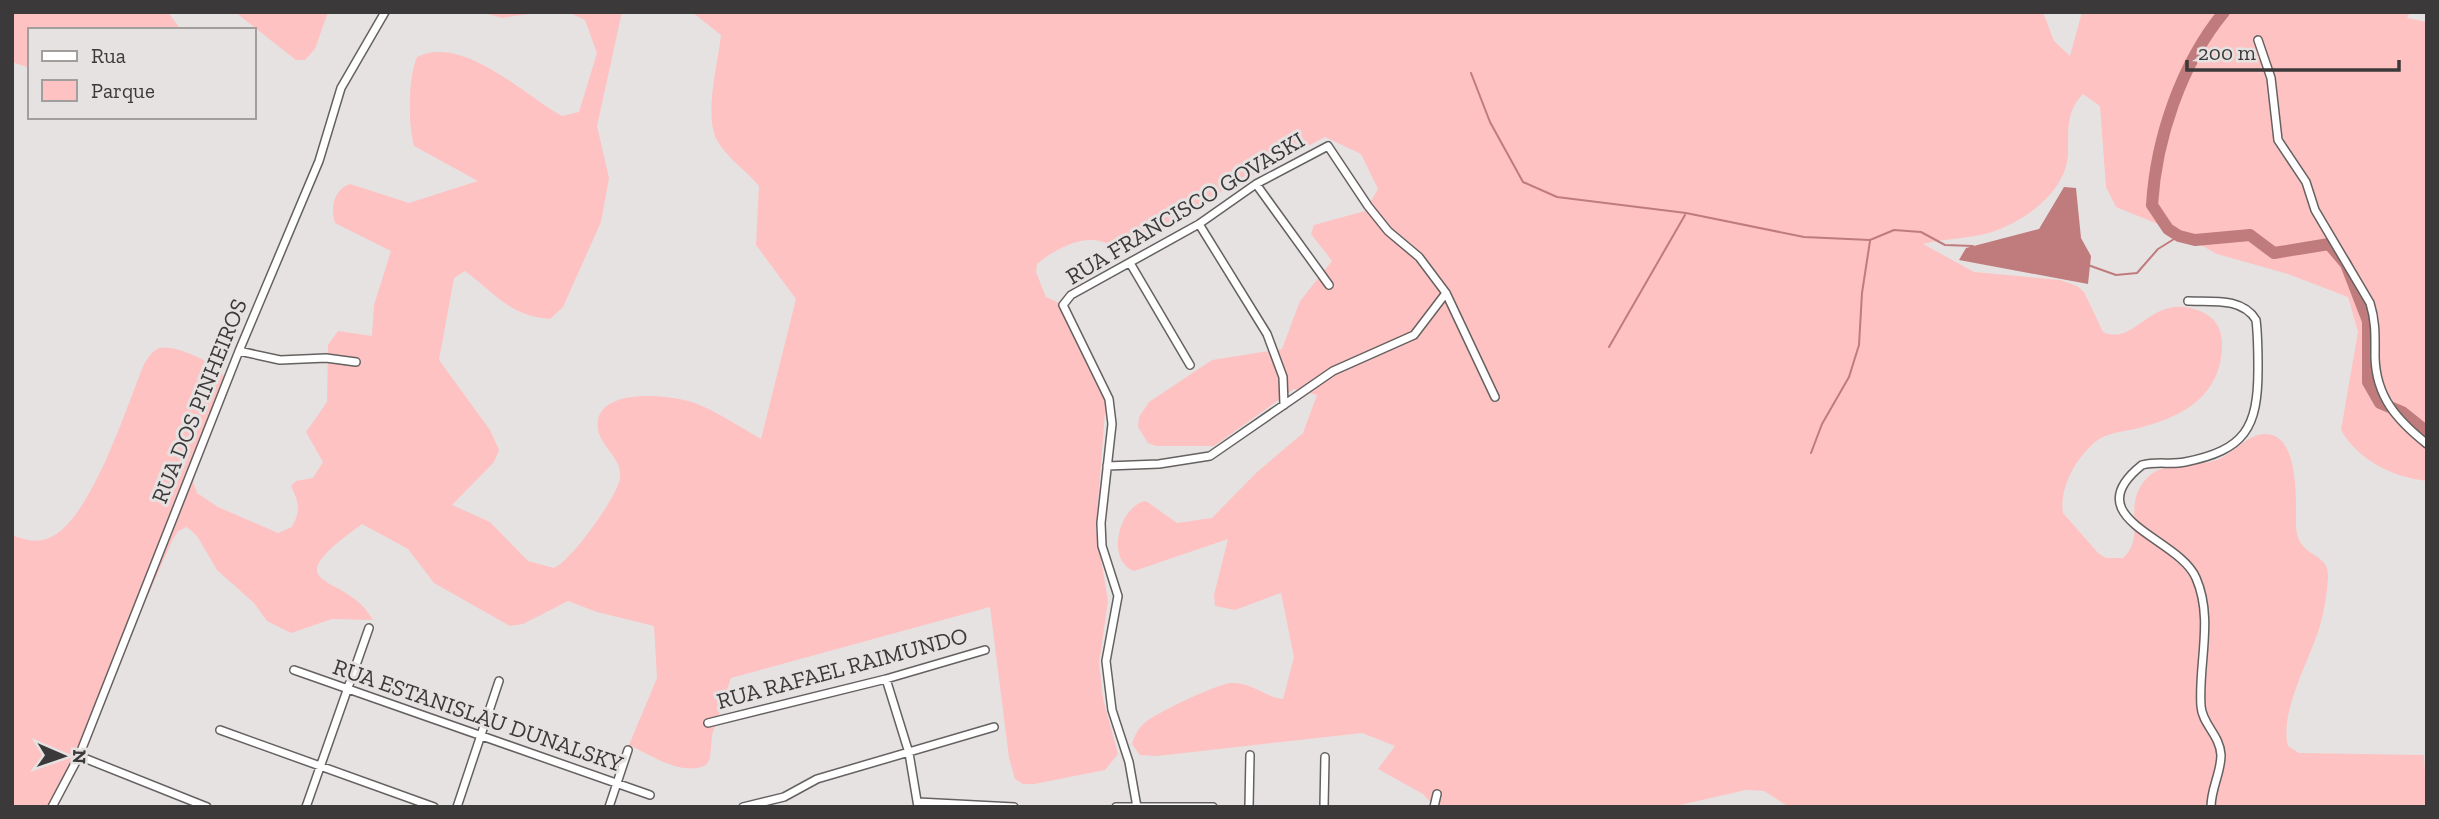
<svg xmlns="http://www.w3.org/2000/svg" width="2439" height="819" font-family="'Zilla Slab',serif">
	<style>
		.green { fill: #fdc2c1 }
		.water { fill: #c07b7c }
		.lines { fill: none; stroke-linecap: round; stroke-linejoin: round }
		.stream { stroke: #c07b7c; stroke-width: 2 }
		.river { stroke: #c07b7c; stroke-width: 12 }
		.minor-casing { stroke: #656161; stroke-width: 10 }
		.minor { stroke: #fff; stroke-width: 7 }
		.labels { text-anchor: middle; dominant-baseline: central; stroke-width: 6; stroke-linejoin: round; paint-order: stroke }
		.street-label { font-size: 23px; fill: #3b3939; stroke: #e7e2e2 }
	</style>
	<rect width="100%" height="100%" fill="#e7e2e2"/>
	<path class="green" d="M12 12H168L181 30H30V68L12 62Z
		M235 12H328L315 49 305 60H296Z
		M481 12H542L502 18Z
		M568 12H622L597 126 609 178 601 222 563 307 550 319C508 315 495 293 465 271L454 278 439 360 490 430 499 450 494 462 452 505 490 522 528 561 554 568C571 561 618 496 620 478 623 455 594 445 598 420 604 387 673 395 695 403 718 412 740 427 761 439L796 299 756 245 759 186C747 171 729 160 718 142 703 118 718 64 721 35L692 12H2043L2054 41 2070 56 2082 12H2410L2407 18 2427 22V481C2393 477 2359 461 2341 430L2358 332 2348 297 2288 274 2217 254 2175 231 2116 207 2106 187 2100 106 2083 94C2065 112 2069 131 2068 154 2066 192 2025 221 1992 232 1970 239 1945 238 1923 244L1974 272 2060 280 2077 286 2084 292 2103 332C2136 347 2151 291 2200 311 2215 317 2222 328 2222 344 2222 397 2181 418 2135 429 2121 432 2106 433 2095 442 2076 458 2059 488 2063 513L2098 553 2106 558H2123C2148 535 2120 504 2148 477 2168 458 2197 469 2219 459 2232 453 2242 441 2255 436 2300 421 2296 499 2296 523 2295 560 2330 550 2328 577 2327 594 2324 613 2319 629 2309 660 2279 715 2288 746L2299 753 2424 755 2427 807H1789L1764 791 1746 790 1671 807H1435L1423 794 1378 769 1395 746 1362 733 1157 756 1140 755 1132 744C1135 734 1139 727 1147 721 1159 712 1218 683 1232 683 1252 682 1264 697 1283 699L1294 657 1281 593 1235 610 1215 606 1214 595 1228 539 1134 571C1105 561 1119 505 1146 501L1177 523 1212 518 1256 473 1303 433 1317 395 1294 389 1214 446H1156L1148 443 1138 427 1139 417 1149 402 1212 360 1282 349 1300 301 1332 261 1311 234 1314 225 1365 211 1378 189 1361 154 1325 137 1214 196 1142 245 1127 251C1117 249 1110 243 1100 241 1079 236 1052 251 1037 264L1036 272 1046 297 1059 303 1106 398 1096 529 1108 601 1099 663 1103 699 1118 754 1105 770 1034 784H1023L1015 779 1009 758 990 607 731 678 712 735 710 759 706 765C682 777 651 755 629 745L657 678 654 626 597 612 568 601 523 624 510 626 434 583 408 549 362 524C268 592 346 570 373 620L332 619 291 633 267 621 254 603 217 570 197 536 187 527 178 531 172 541 80 749 48 807H12V535C25 540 36 543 49 538 91 521 127 405 144 364 148 358 152 351 159 348 175 344 216 363 224 376L195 471 193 482 197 493 218 507 278 533 292 527C301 510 299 503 291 486L296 481 313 478 323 462 306 432 327 402 328 345 338 331 372 336 374 305 391 251 335 223C330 208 334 189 350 184L409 203 478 181 414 146C408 124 408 77 417 57 463 34 524 95 562 116L579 112 597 53 585 20Z"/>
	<path class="water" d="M2064 187 2076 188 2081 238 2091 256 2088 284 1959 260 1966 248 2039 229Z"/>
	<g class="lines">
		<path class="stream" d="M1471 73 1490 122 1523 182 1557 197 1686 213 1804 237 1870 240 1894 230 1921 232 1945 245 1973 246
			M2088 265 2116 275 2137 273 2158 249 2179 236
			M1609 347 1685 215
			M1811 453 1822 424 1849 377 1859 345 1862 293 1870 241"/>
		<path class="river" d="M2224 12C2181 64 2156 139 2152 205L2168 229 2179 236 2195 240 2250 235 2274 253 2329 244 2346 264 2368 321V382L2380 403 2402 412 2427 432"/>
		<g class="minor-casing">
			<path id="minor" d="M2258 40 2271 78 2278 140 2306 182 2315 210 2370 303C2376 322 2375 337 2375 357 2376 397 2397 420 2427 444
				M1256 184 1329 285
				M1199 224 1267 334 1283 377 1284 405
				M1130 263 1190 365
				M2188 301C2211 302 2242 297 2256 320 2258 336 2258 352 2258 369 2258 428 2245 450 2185 462 2171 465 2157 461 2142 465 2074 519 2179 537 2196 578 2214 619 2198 664 2201 706 2202 724 2220 735 2221 755 2221 773 2211 788 2211 807
				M239 351 280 360 326 358 356 362
				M1107 466 1159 464 1210 456 1333 371 1414 335 1446 293
				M294 670 650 795
				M886 679 909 753 918 807
				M708 723 886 679 985 650
				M220 730 434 807
				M79 756 207 807
				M918 802 1014 807
				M52 807 79 756 239 351 319 161 341 88 385 12
				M306 807 369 628
				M457 807 499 681
				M609 807 628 750
				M743 807 784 797 817 779 994 727
				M1116 807H1213
				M1137 807 1129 762 1112 710 1106 661 1118 596 1102 546 1101 523 1112 424 1109 399 1063 305 1071 295 1199 224 1256 184 1328 146 1368 206 1388 231 1419 257 1446 293 1495 397
				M1249 807 1250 755
				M1324 807 1325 757
				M1434 807 1437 794"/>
		</g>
		<use href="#minor" class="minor"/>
	</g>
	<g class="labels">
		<g class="street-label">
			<text transform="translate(1185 208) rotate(-31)">RUA FRANCISCO GOVASKI</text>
			<text transform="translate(199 401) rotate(-68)">RUA DOS PINHEIROS</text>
			<text transform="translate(842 668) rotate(-15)">RUA RAFAEL RAIMUNDO</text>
			<text transform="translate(478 715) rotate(19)">RUA ESTANISLAU DUNALSKY</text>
		</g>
	</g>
	<rect width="2439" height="819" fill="none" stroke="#3b3939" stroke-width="28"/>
	<rect x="28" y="28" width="228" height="91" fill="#e7e2e2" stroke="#a29e9e" stroke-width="2"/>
	<rect x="42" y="51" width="35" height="10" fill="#ffffff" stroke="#a29e9e" stroke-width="2"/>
	<text x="91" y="63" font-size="21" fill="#3b3939">Rua</text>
	<rect x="42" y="80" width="35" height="21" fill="#fdc2c1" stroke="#a29e9e" stroke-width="2"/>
	<text x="91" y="98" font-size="21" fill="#3b3939">Parque</text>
	<g transform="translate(63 756) rotate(92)" stroke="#e7e2e2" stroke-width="5" paint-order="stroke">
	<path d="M0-5L12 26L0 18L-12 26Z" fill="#3b3939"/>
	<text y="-10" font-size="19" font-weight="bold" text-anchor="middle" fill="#3b3939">N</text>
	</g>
	<path d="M2187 60v10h212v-10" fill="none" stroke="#3b3939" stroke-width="3.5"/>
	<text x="2198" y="60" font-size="21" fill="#3b3939" stroke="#e7e2e2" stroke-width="5" paint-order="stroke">200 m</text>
</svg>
